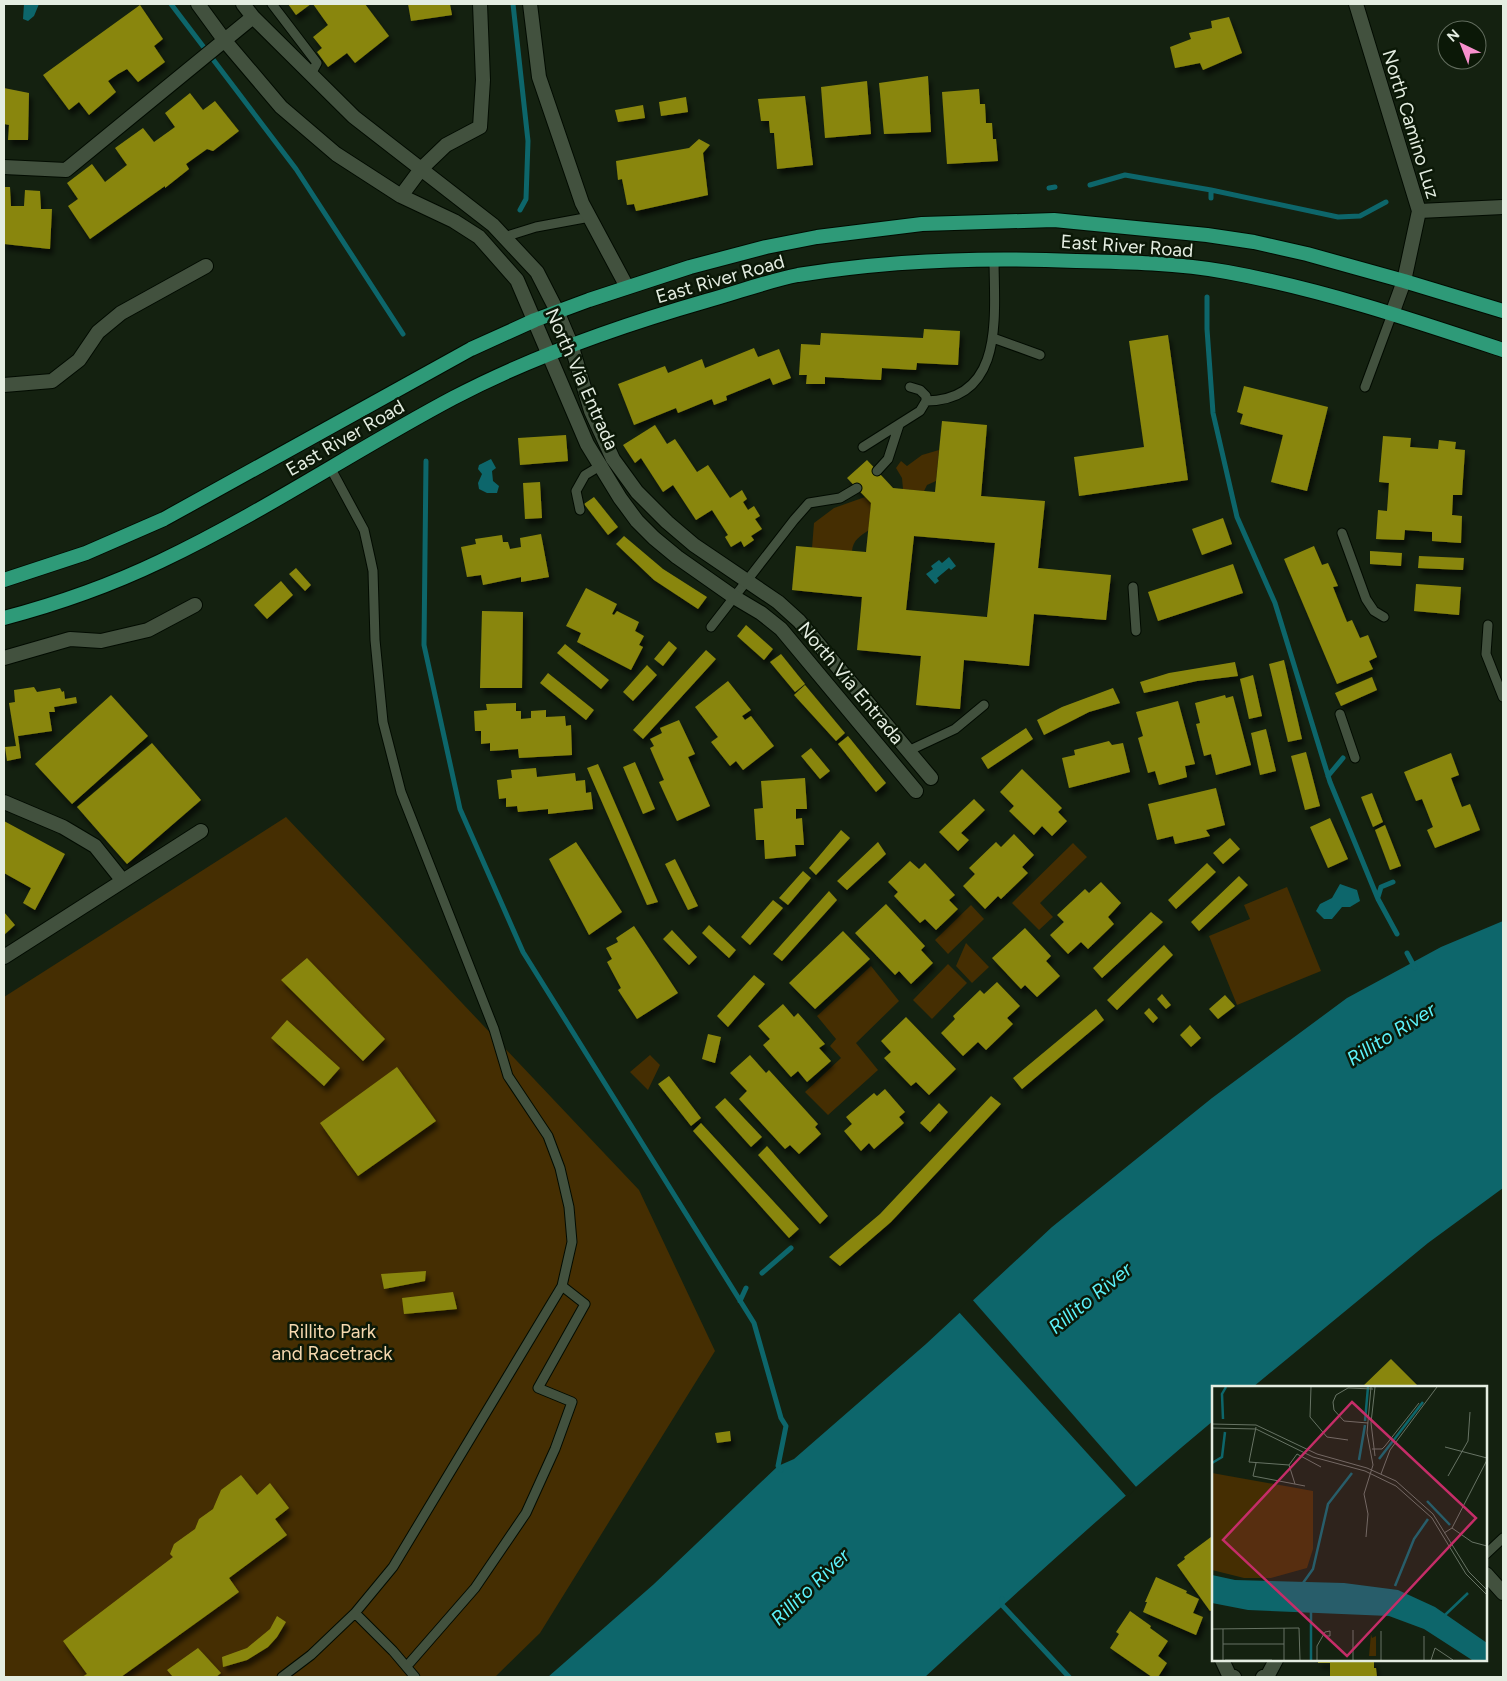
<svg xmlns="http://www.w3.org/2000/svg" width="1507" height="1681" font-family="Figtree,sans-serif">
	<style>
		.green { fill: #452e02 }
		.water { fill: #0d666b }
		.pier { fill: #142110 }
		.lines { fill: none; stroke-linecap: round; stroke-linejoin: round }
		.stream { stroke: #0d666b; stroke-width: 5 }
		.building { fill: #89860e; fill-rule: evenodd; filter: url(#shadow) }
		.service-casing { stroke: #020b01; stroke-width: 11 }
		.minor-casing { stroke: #020b01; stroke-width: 16 }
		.primary-casing { stroke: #020b01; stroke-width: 16 }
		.service { stroke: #42513e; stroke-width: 9 }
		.minor { stroke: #42513e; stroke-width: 14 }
		.primary { stroke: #2e9a78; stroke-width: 14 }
		.labels { text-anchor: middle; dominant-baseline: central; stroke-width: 5; stroke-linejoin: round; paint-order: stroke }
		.street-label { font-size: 19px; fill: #e4ede1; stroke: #0b1807 }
		.park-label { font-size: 19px; fill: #f5d8af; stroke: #0b1807 }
		.water-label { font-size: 20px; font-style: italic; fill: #5df2fa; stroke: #0b1807 }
		.inset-river { fill: none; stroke: #0d666b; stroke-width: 2.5 }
		.inset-road { fill: none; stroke: #677364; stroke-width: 1 }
		.view { fill: #c52d68; fill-opacity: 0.15; stroke: #c52d68; stroke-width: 2.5 }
		.inset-edge { fill: none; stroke: #e4ede1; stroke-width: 2.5 }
	</style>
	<defs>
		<filter id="shadow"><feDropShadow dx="3" dy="5.5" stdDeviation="2.5" flood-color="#0009"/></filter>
	</defs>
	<rect width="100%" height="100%" fill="#142110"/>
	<path class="green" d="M939 450 936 481 927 485 924 491 903 489 902 478 896 468 901 461 907 466 922 455Z
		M865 497 871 503 869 530C860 536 853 540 852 551L812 548 814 523 834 508Z
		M286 817 639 1190 715 1351 540 1633 495 1677H4V997Z
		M1073 843 1087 857 1040 903 1053 917 1039 930 1012 903Z
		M1287 887 1321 971 1237 1005 1209 936 1250 919 1244 905Z
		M971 905 984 919 948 954 935 940Z
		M966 943 989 967 972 983 956 966Z
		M948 964 967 983 932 1019 913 1000Z
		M871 966 899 1001 856 1043 878 1070 828 1115 805 1092 841 1058 830 1046 836 1039 817 1016Z
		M650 1055 660 1065 648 1090 630 1072Z"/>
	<path class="water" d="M24 4H39L34 16 28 21 23 19Z
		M491 459 496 468 492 471 493 481 499 486 497 493H487L479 489 478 483 482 474 478 469 479 465Z
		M949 557 956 566 951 570 949 568 937 578 939 581 935 584 926 574 933 569 931 566 939 560 942 563Z
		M1340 884 1357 890 1360 901 1350 907H1342L1332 919H1324L1316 911 1320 904 1332 898Z
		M1503 921V1188L1428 1243 1253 1387H1213V1421C1115 1503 1019 1590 925 1677H548L654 1584 778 1466 794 1459 926 1344 1052 1227 1212 1098 1347 998 1441 947Z"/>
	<path class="pier" d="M971 1298 1137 1488 1127 1497 958 1311Z"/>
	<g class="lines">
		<path class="stream" d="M171 4 296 169 403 334
			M513 4 528 141 526 199 520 210
			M1090 185 1125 175 1211 190 1338 217 1360 216 1386 202
			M1049 188 1055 187
			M1211 190V198
			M1207 297V329L1213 413 1237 517 1275 603 1330 782 1378 899 1397 934
			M426 461 424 645 460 809 523 952 754 1323 781 1418 786 1426 778 1466 781 1470
			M1328 776 1343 758
			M1378 897 1381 887 1393 882
			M1407 953 1415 968
			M762 1273 791 1248
			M740 1301 746 1288
			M1002 1599V1605L1069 1677"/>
	</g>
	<path class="building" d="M288 4H311L296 15Z
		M313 4H365L389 36 355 63 347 53 328 67 317 52 322 48 313 37 328 25Z
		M408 4H450L452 15 411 21Z
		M140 5 163 39 154 46 165 62 138 82 127 69 118 74 108 81 116 92 89 115 79 102 69 110 43 75Z
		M1229 17 1242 53 1203 70 1200 63 1175 68 1170 47 1191 39 1189 33 1212 28 1211 21Z
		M928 76 931 132 884 134 879 83Z
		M867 81 871 134 825 138 821 87Z
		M4 88 29 93 28 140H8L9 125 4 124Z
		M979 89 980 104H985L986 123H992L993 139H996L998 161 947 164 942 92Z
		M190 93 203 110 215 101 239 131 213 151 207 149 186 164 189 169 165 188V186L90 239 68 206 78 199 67 183 92 164 105 182 127 165 115 148 143 128 154 142 175 127 165 113Z
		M805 96 813 165 777 169 774 133H770L769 121H761L758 99Z
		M686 97 688 112 661 116 659 102Z
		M643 105 645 118 618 122 615 110Z
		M699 139 710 145 703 153 708 195 636 211 634 204 627 205 622 179 618 180 616 161 689 148Z
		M4 187H10L11 206H24L25 190 40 191 41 209H52L50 249 4 244Z
		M924 329 960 331 958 365 917 363 916 370 882 368 881 380 825 377V384H806L807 375H799L801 344 820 345 821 333 923 338Z
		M1168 335 1188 480 1079 496 1074 457 1144 447 1129 341Z
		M754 348 758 357 779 349 791 378 773 385 770 378 726 396 727 400 714 405 712 399 678 413 676 408 634 425 618 384 665 366 668 373 702 359 705 368Z
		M1244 386 1328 407 1307 491 1271 482 1283 435 1240 424 1243 414 1237 412Z
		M942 421 987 425 981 496 1045 501 1038 568 1111 575 1106 620 1034 614 1029 666 964 660 960 709 916 705 921 656 857 650 862 597 792 590 796 546 866 552 871 503 847 478 867 460 893 488 935 492ZM914 536 995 543 987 617 906 610Z
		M655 425 667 444 675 439 697 472 708 465 730 498 742 490 747 499 743 502 748 510 754 506 760 516 755 519 762 529 751 536 754 540 744 547 741 541 731 547 725 537 728 535 712 510 696 520 673 485 663 492 641 458 635 463 623 445Z
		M566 435 568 461 520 465 518 438Z
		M1383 436 1411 438 1410 447 1438 449 1439 440 1456 442 1455 449 1465 450 1462 495H1453L1452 515 1462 516 1461 543 1432 541V532L1405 530 1404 540 1376 539 1378 510 1387 511 1389 483 1379 482Z
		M540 482 542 518 525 519 523 483Z
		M594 497 618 527 608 535 584 504Z
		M1223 518 1232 544 1202 555 1192 529Z
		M541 534 549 577 521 582V577L483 585 481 575 467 577 461 547 476 544 475 539 502 535 503 542H508L510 549 521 547 520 538Z
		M624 536 663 569 707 597 698 609 654 580 616 544Z
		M1314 546 1322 565 1328 563 1338 586 1333 587 1347 622 1352 620 1360 638 1368 635 1377 657 1369 661 1373 669 1337 684 1284 559Z
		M1370 551 1402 553 1401 566 1370 564Z
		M1419 556 1464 558 1463 570 1418 568Z
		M1233 564 1243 593 1158 621 1148 592Z
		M296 568 311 585 305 591 289 574Z
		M281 581 293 595 267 619 254 605Z
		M1416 584 1461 587 1459 615 1414 611Z
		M586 588 617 604 612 614 614 615 617 611 639 622 635 631 644 636 639 645 643 647 631 670 577 642 581 633 566 626Z
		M482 611 523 612 522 688H480Z
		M746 625 773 649 764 660 737 636Z
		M669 641 677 648 663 666 654 659Z
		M565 644 609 680 601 689 557 653Z
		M706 650 716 659 643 739 633 730Z
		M781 654 805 684 795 692 770 662Z
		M1284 660 1302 739 1288 742 1269 664Z
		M1235 662 1238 676 1197 681 1144 693 1140 682 1169 673Z
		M647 665 657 675 633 701 623 692Z
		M548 673 594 710 586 720 540 683Z
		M1253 675 1262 716 1249 719 1240 679Z
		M1372 677 1377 690 1341 706 1335 693Z
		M728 681 751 710 742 716 745 720 751 716 774 746 743 770 736 761 730 766 711 742 718 737 695 707Z
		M805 685 845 733 836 741 794 695Z
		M34 687 37 692 60 688 62 692 64 691 65 699 76 697 77 703 54 707 55 712H49L52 731 18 736 21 758 7 761 5 747 16 746 9 703 15 702 14 690Z
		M1113 688 1120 703 1089 712 1044 735 1037 720 1062 707Z
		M111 695 148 736 72 804 35 764Z
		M1225 695 1226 698 1233 696 1251 765 1216 775 1211 754 1204 756 1196 724 1200 723 1195 703Z
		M1178 701 1195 764 1185 766 1187 777 1159 785 1155 771 1148 773 1138 738 1143 736 1136 712Z
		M516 703V711H521V719L531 718V711L546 710V717L565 716 566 726 571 725 572 755 519 758 518 749 490 751V743L481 744V731H475L474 711 487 710 486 704Z
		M679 720 695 754 688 757 710 806 677 821 659 782 664 780 650 748 654 746 650 739 662 733 660 728Z
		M1026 728 1033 739 988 769 981 758Z
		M1266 729 1276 771 1260 775 1251 733Z
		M848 736 886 783 876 792 838 744Z
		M1109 741 1112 745 1123 743 1130 772 1069 788 1062 758 1075 755 1074 750Z
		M152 743 201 800 127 864 77 807Z
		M811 748 830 771 820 779 801 756Z
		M1306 752 1320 806 1305 810 1291 756Z
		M1451 753 1459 775 1451 778 1462 807 1470 804 1480 830 1435 848 1427 830 1433 827 1422 799 1416 801 1404 772Z
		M635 762 655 809 643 814 623 767Z
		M598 764 658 902 647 905 587 768Z
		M536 768 537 777 575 773 576 781 585 780 586 793 591 792 593 809 548 814V809L518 812 517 806 506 807V798L499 799 497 780 512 778 511 770Z
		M1022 769 1062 808 1058 812 1067 821 1052 836 1042 826 1034 835 1009 811 1014 806 1000 792Z
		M805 778 807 809H796V819L802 818 804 845H795L796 856 765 859 764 840H756L754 809 763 808 761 781Z
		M1216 788 1225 825 1206 830 1210 836 1175 844 1173 836 1157 840 1148 804Z
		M1372 793 1383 822 1373 827 1361 797Z
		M974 799 985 810 961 833 969 840 958 851 939 832Z
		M1330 818 1348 859 1328 868 1310 827Z
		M4 821 65 854 35 910 23 903 31 888 4 873Z
		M1385 825 1401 866 1390 870 1375 830Z
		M841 830 850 838 816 875 809 868Z
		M1014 834 1034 855 1022 867 1028 873 1001 899 998 896 985 909 963 886 975 874 969 868 996 842 1001 847Z
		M1230 838 1240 849 1223 864 1213 853Z
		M576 842 622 912 589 935 549 859Z
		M878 842 886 854 847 890 837 881Z
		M675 859 698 906 688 910 665 864Z
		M910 861 919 869 925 863 955 895 949 900 958 909 936 930 925 919 920 923 894 896 898 892 888 882Z
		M1207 863 1216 872 1176 909 1168 900Z
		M803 871 811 878 788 905 779 898Z
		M1239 876 1248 885 1199 931 1191 922Z
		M1101 882 1121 903 1108 917 1114 924 1088 949 1081 942 1068 954 1050 935 1064 922 1057 915 1085 889 1089 893Z
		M829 891 837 900 782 961 773 954Z
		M773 900 783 908 750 945 741 937Z
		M886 904 925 946 921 950 933 963 911 984 899 971 895 975 855 933Z
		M4 912 15 925 4 935Z
		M1151 912 1163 922 1102 978 1093 968Z
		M709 925 736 950 729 958 702 933Z
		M634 926 678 993 637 1019 618 990 621 988 607 962 612 959 606 948 618 942 616 938Z
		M1025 928 1051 956 1046 961 1060 976 1037 997 1025 985 1021 989 992 958Z
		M672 930 697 957 689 965 663 939Z
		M843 931 870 959 815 1009 789 983Z
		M1164 945 1173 955 1117 1010 1107 1000Z
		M307 958 385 1039 363 1061 281 980Z
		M754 975 765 984 728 1027 717 1016Z
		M997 982 1020 1006 1007 1018 1013 1024 986 1050 978 1042 963 1056 941 1033 955 1019 953 1016 980 990 984 994Z
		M1162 994 1171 1005 1166 1009 1157 999Z
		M1225 995 1235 1006 1218 1019 1209 1009Z
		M783 1004 794 1017 798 1013 825 1044 819 1048 831 1061 807 1082 798 1071 791 1077 763 1045 770 1039 758 1026Z
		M1149 1008 1158 1018 1153 1023 1144 1013Z
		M1096 1009 1104 1020 1022 1089 1013 1078Z
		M906 1017 956 1069 929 1095 916 1082 911 1086 884 1058 891 1052 881 1041Z
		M287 1020 340 1068 324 1086 271 1038Z
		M1190 1025 1201 1038 1191 1047 1180 1035Z
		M708 1034 721 1037 715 1063 702 1059Z
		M750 1055 766 1073 769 1070 818 1124 815 1127 821 1134 799 1154 790 1145 785 1149 739 1099 747 1091 730 1073Z
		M397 1067 436 1121 358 1176 320 1123Z
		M669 1076 701 1118 691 1126 658 1084Z
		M885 1089 905 1112 899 1117 904 1123 874 1149 869 1143 861 1151 844 1131 852 1124 846 1117 874 1093 877 1096Z
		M991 1096 1001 1104 891 1222 840 1266 829 1257 880 1214Z
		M725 1098 762 1137 751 1147 715 1107Z
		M939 1103 948 1112 930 1132 920 1123Z
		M701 1123 799 1229 789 1238 693 1131Z
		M767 1146 828 1216 820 1224 758 1155Z
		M426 1271 425 1281 384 1289 381 1274Z
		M453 1292 457 1309 404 1314 402 1298Z
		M1391 1359 1418 1386 1417 1387H1362Z
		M730 1431 731 1441 717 1443 715 1433Z
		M241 1475 257 1495 270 1483 289 1508 275 1519 287 1535 229 1578 239 1592 121 1677H82L87 1674 63 1641 173 1557 170 1554 174 1544 195 1529 199 1519 213 1509 221 1490Z
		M1211 1537 1213 1541V1609L1210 1611 1177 1565 1185 1559 1184 1557Z
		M1156 1577 1187 1591 1186 1593 1199 1599 1193 1613 1203 1617 1196 1635 1143 1612 1147 1602H1145Z
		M1130 1611 1151 1626 1150 1628 1168 1641 1158 1656 1167 1663 1158 1677H1152L1110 1648 1119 1634 1116 1632Z
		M277 1616 286 1622 277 1637 268 1647 247 1660 223 1667 222 1657 247 1648 270 1629Z
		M198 1648 221 1673 216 1677H173L167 1670Z
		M1318 1660H1374V1668H1376L1377 1677H1330V1663H1318Z"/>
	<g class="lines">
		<g class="service-casing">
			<path id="service" d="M272 4 317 63 311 74
				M504 237 536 227 590 217
				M993 338 1040 355
				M1365 387 1392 314
				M926 401C1006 400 994 314 994 258
				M863 447 920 411 926 401V396L920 390 910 387
				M877 471 888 459 899 425
				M580 510 576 491 585 475 600 466
				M1342 533 1366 599 1374 611 1384 617
				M1133 587 1136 631
				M1488 625 1486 654 1503 697
				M711 627 794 520 809 503 840 498 857 488
				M1340 714 1355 758
				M908 751 955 729 984 705
				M1486 1554 1503 1538
				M355 1613 393 1651 415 1677
				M407 1666 475 1588 526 1513 555 1449 572 1402 538 1388 585 1304 562 1286
				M282 1677 311 1655 355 1613 393 1567 562 1286 572 1242 569 1207 560 1168 548 1136 508 1076 494 1029 401 792 383 722 375 640 373 571 370 557 364 530 331 469"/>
		</g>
		<g class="minor-casing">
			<path id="minor" d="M198 4 225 41 281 107 336 154 401 196 454 221 479 237 517 280 587 444 620 498 637 521 654 538 677 557 734 597 761 613 781 629 916 791
				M243 4 253 17 354 117 493 225 537 272 557 311 571 344 591 411 613 459 637 492 667 522 694 545 778 602 799 621 931 778
				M530 4 539 77 582 203 627 287
				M1356 4 1419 211 1404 281 1392 314
				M4 167 66 170 253 17
				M401 196 421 169 446 145 480 127 483 80 480 4
				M1419 211 1503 207
				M4 385 52 381 79 360 98 332 121 313 206 266
				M4 658 70 639 101 641 148 630 195 605
				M4 802 63 827 95 846 123 881
				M4 957 201 831
				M1486 1574 1503 1593
				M1222 1660 1229 1675 1234 1677
				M1263 1677 1268 1675 1276 1660"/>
		</g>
		<g class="primary-casing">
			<path id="primary" d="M4 580 86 553 164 519 471 349 535 320 589 300 690 267 766 247 817 237 922 224 1054 220 1207 235 1254 242 1307 254 1404 281 1503 311
				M4 618C57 604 111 585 161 561 262 513 355 450 453 398 533 356 619 326 706 301 736 293 767 281 798 275 890 260 983 257 1076 261 1126 262 1178 263 1227 272 1321 289 1413 320 1503 350"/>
		</g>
		<use href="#service" class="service"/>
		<use href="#minor" class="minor"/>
		<use href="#primary" class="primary"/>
	</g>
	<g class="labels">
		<g class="street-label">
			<text transform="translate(1411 124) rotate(73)">North Camino Luz</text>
			<text transform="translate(1127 246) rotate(4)">East River Road</text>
			<text transform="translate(720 279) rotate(-16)">East River Road</text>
			<text transform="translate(582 379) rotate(66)">North Via Entrada</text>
			<text transform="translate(345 438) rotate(-30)">East River Road</text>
			<text transform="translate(851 683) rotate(50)">North Via Entrada</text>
		</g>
		<g class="park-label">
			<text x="332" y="1331">Rillito Park<tspan x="332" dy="22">and Racetrack</tspan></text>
		</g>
		<g class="water-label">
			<text transform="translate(1391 1034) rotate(-32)">Rillito River</text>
			<text transform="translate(1090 1298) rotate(-39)">Rillito River</text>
			<text transform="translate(810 1587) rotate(-44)">Rillito River</text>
		</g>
	</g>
	<g transform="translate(1212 1386)">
		<rect width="275" height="275" fill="#142110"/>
		<path d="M0 87 101 105V163L95 182 59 192H32L0 184ZM159 248 160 252 164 250V270H157Z" fill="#452e02"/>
		<path d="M0 189 23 194 132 197 186 204 223 221 275 257V274H260L212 243 177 230 36 224 0 217Z" fill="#0d666b"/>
		<path class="inset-river" d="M11 33 10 8 14 1M153 35 156 1M167 73 211 16M147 74 153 39M0 77 10 71 13 46M215 115 238 139M91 197 101 183 116 118 140 87M183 200 202 153 216 133M233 229 256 207M99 274V225"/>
		<path class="inset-road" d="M99 1 98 31 115 51 136 54M156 37 132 35 122 24 121 16 124 9 136 2 161 3M0 38 44 39 105 68 155 82 184 95 221 128 257 186 275 204M44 41 37 76 77 79 85 68 109 81M0 42 44 43 101 71 153 85 184 100 220 132 254 188 275 209M233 61 275 72M160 63H170L173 60 207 17M163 70 159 37 163 1M44 77 41 90 93 100M77 79 83 98M169 88 178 64 225 1M236 90 256 55 258 26M240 142 260 156 275 160M232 147 240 142 275 74M154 151 156 128 152 108 161 79 155 47 159 1M72 242V274M0 243 87 242 88 274M169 245V274M212 250V274M11 258H72M11 274V243M13 274H60M105 274V260L113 246 118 245V250H113M141 274V244M219 274 223 262 241 274"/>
		<path class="view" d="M140 16 264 132 135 270 11 154Z"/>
		<rect width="275" height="275" class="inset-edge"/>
	</g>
	<rect width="1507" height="1681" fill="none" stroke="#e4ede1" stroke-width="10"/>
	<g transform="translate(1462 45) rotate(317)"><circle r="24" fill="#0b1807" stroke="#626d5e"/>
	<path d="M0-4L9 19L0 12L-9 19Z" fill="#f790cd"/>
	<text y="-8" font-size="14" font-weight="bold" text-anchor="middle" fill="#e4ede1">N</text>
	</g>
</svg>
